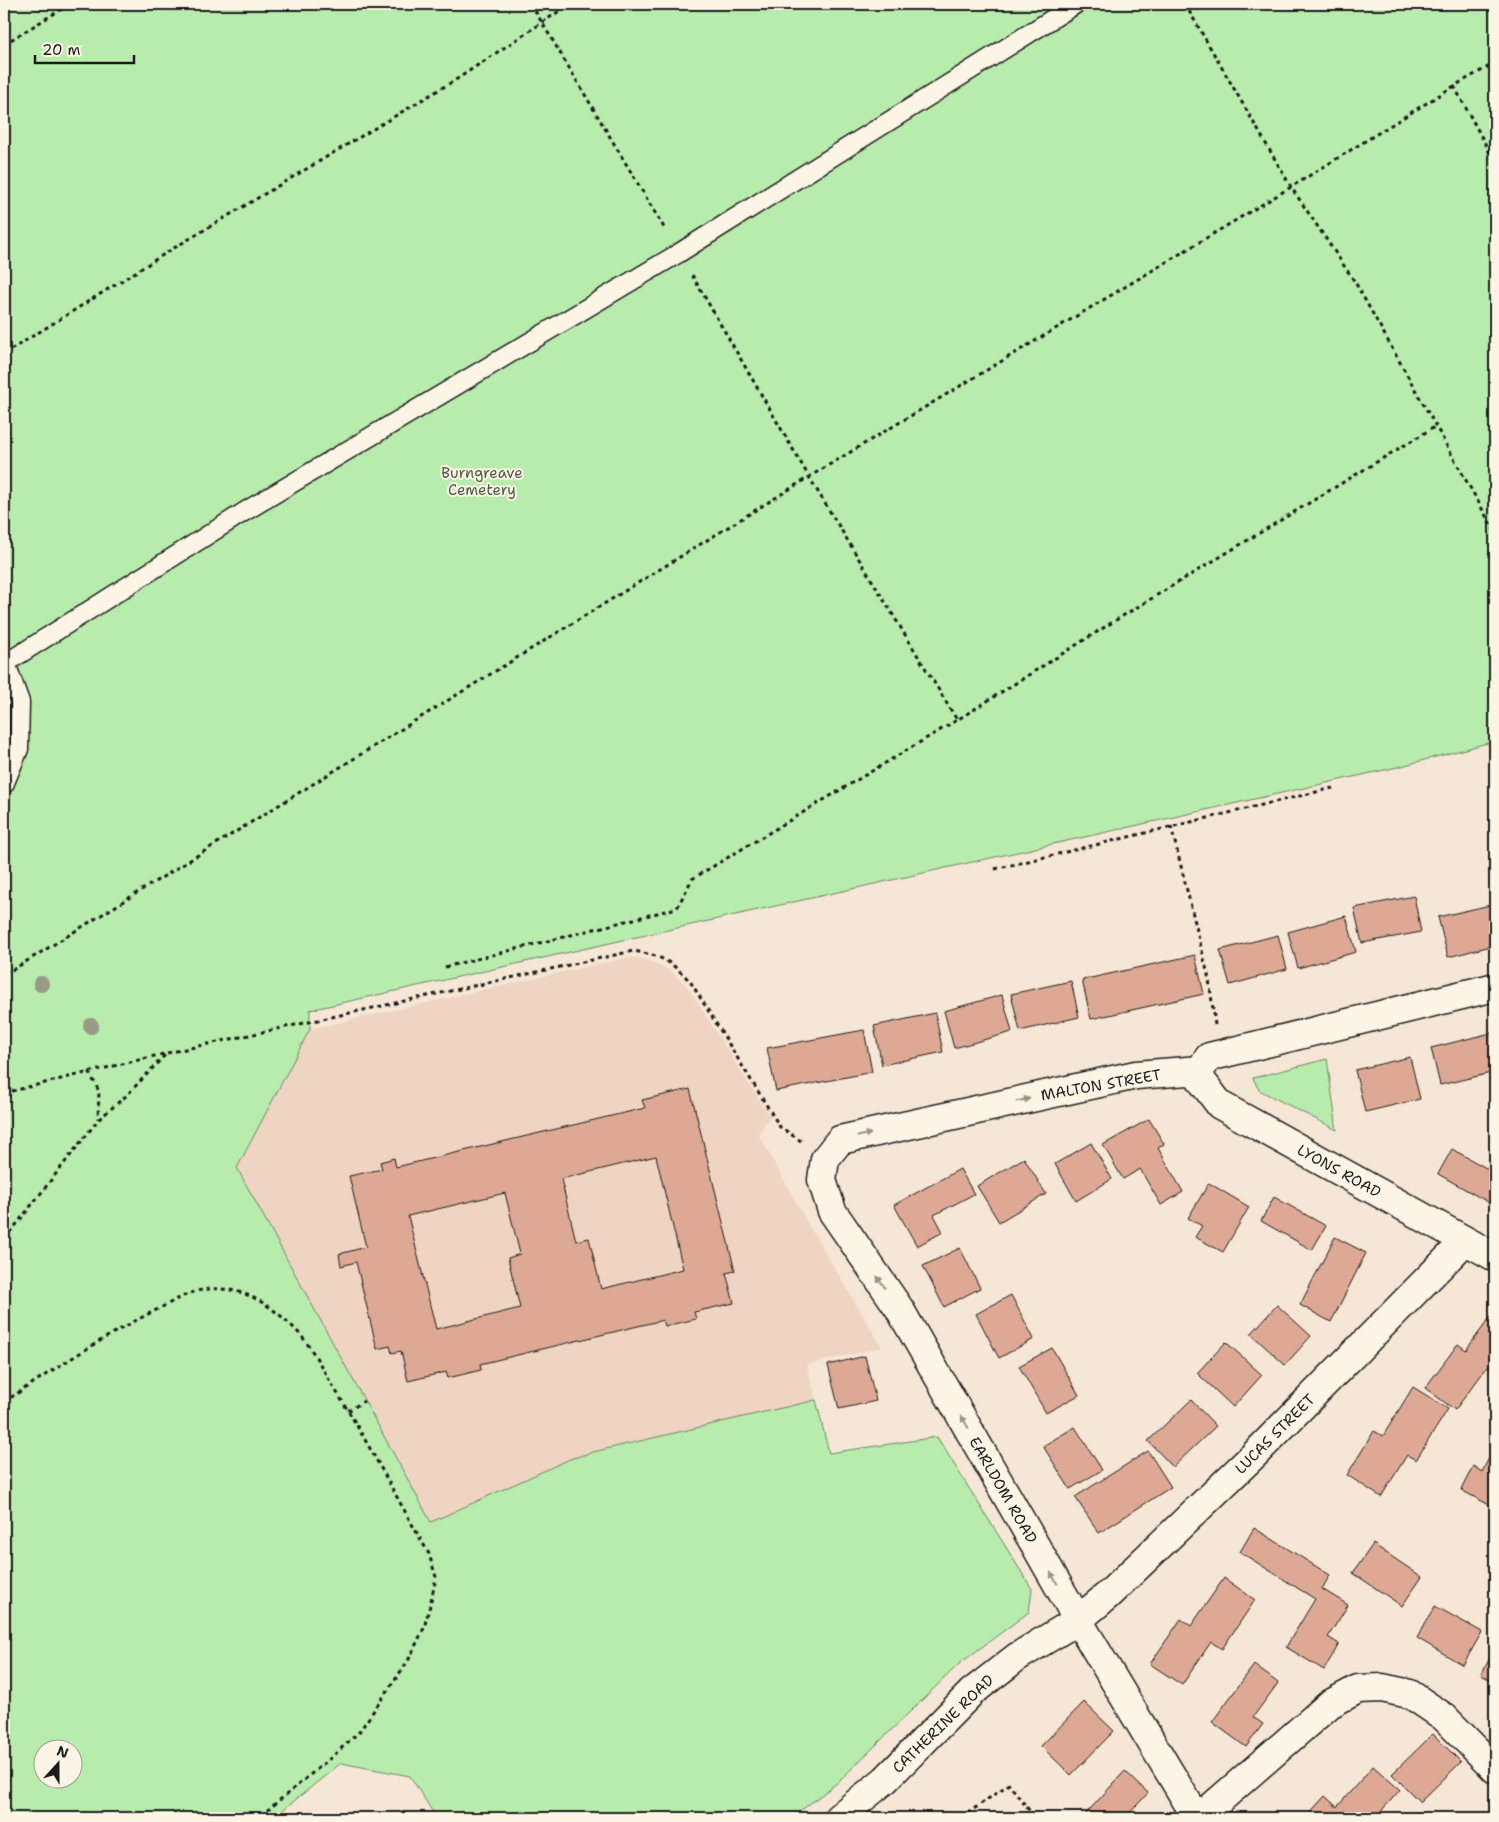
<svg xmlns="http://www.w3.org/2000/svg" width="1499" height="1822" font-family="'Shantell Sans',sans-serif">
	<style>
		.built { fill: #efd4c2 }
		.green { fill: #b8ecad; stroke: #6a8464; fill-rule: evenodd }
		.building { fill: #dea994; stroke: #1c1c1c; fill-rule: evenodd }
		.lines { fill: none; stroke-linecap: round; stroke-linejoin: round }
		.lane-casing { stroke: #1c1c1c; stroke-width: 21 }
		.street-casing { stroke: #1c1c1c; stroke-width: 31 }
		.path { stroke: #1c1c1c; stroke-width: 3; stroke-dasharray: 4 4; stroke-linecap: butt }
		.lane { stroke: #fcf5e5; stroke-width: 18 }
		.street { stroke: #fcf5e5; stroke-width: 28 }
		.tree { fill: #989987 }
		.oneway { fill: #97938b }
		.labels { text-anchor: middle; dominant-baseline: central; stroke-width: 4; stroke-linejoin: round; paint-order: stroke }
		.park-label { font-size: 15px; fill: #4b5a48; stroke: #fcf5e5 }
		.street-label { font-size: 15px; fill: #1c1c1c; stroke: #fcf5e5 }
	</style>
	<rect width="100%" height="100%" fill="#f6e6d5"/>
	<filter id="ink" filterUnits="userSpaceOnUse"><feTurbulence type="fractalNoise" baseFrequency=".02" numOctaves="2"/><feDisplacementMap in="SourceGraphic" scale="10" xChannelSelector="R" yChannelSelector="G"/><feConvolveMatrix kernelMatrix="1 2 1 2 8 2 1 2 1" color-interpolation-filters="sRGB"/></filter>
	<g filter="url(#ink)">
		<path class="built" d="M626 958H638L649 961 669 970 686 985 696 1000 770 1117 760 1130 759 1134 760 1137 809 1226 882 1347 807 1365 816 1400 593 1452 570 1459 431 1523 237 1168 310 1029Z"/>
		<path class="green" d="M4 4H1495V741L1398 767 310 1010V1029L237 1168 431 1522 570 1459 593 1452 816 1400 829 1453 937 1437 1032 1589 1029 1612 959 1664 837 1783 791 1818H463L458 1816 434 1814 410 1776 341 1763 273 1818H4ZM42 1750H72V1780H42Z
			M1327 1059 1337 1130 1259 1090 1253 1078Z"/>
		<path class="building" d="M1414 896 1421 932 1362 943 1354 908Z
			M1495 904V945L1448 957 1438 917Z
			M1346 916 1356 952 1298 968 1288 932Z
			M1278 935 1287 969 1230 985 1220 950Z
			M1195 955 1204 994 1091 1019 1082 980Z
			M1071 981 1079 1017 1020 1031 1011 994Z
			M1002 995 1012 1032 954 1048 944 1011Z
			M935 1013 943 1052 882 1065 874 1026Z
			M864 1030 872 1072 776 1091 767 1048Z
			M1495 1032V1072L1440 1085 1431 1048Z
			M1410 1057 1420 1099 1365 1112 1355 1070Z
			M690 1089 735 1271 726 1273 734 1303 694 1312 696 1319 665 1326 663 1320 480 1364 481 1370 448 1378 446 1372 408 1381 401 1351 392 1353 390 1346 377 1349 356 1262 341 1266 339 1254 366 1247 349 1176 382 1169 380 1162 394 1158 396 1167 645 1108 642 1100ZM656 1156 683 1269 601 1289 589 1238 576 1241 561 1179ZM505 1193 520 1254 508 1258 520 1308 436 1329 408 1216Z
			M1149 1119 1164 1144 1158 1148 1183 1192 1161 1205 1140 1169 1123 1179 1103 1145Z
			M1091 1143 1112 1179 1076 1201 1055 1164Z
			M1452 1149 1495 1173V1206L1438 1174Z
			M1024 1158 1046 1194 999 1222 977 1186Z
			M960 1169 974 1194 934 1215 943 1232 917 1246 894 1205Z
			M1209 1183 1249 1207 1223 1252 1195 1237 1202 1226 1188 1218Z
			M1274 1197 1326 1226 1312 1250 1261 1221Z
			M1335 1237 1366 1253 1331 1322 1300 1305Z
			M960 1248 980 1288 944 1307 923 1266Z
			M1011 1295 1034 1339 999 1358 976 1314Z
			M1277 1305 1311 1336 1285 1365 1251 1334Z
			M1495 1311V1371L1488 1366 1455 1410 1425 1388 1458 1344 1466 1350Z
			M1226 1342 1262 1375 1233 1407 1197 1373Z
			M1052 1348 1079 1395 1046 1413 1019 1366Z
			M865 1356 876 1401 839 1409 828 1365Z
			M1413 1387 1448 1409 1416 1460 1407 1455 1381 1497 1347 1475 1374 1431 1383 1436Z
			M1191 1400 1216 1426 1173 1467 1148 1441Z
			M1075 1427 1102 1470 1070 1489 1043 1446Z
			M1495 1446V1508L1461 1490 1473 1466 1482 1472Z
			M1148 1451 1171 1487 1099 1533 1075 1497Z
			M1254 1528 1330 1575 1322 1589 1348 1605 1328 1637 1339 1644 1324 1670 1286 1647 1315 1599 1240 1552Z
			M1373 1544 1422 1577 1402 1606 1353 1573Z
			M1224 1578 1255 1600 1222 1649 1211 1642 1182 1685 1150 1664 1181 1619 1191 1626Z
			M1435 1606 1482 1632 1463 1665 1417 1638Z
			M1494 1650 1495 1651V1682L1481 1675Z
			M1254 1665 1278 1683 1253 1717 1263 1724 1246 1747 1212 1722Z
			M1084 1702 1114 1731 1071 1775 1041 1746Z
			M1433 1734 1461 1762 1420 1802 1392 1774Z
			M1373 1766 1400 1790 1375 1818H1305L1325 1796 1337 1807Z
			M1125 1771 1148 1793 1125 1818H1082Z"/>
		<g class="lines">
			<g class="lane-casing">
				<path id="lane" d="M4 661 6 663 244 512 679 253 1076 4
					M4 664 6 663 20 702 19 749 4 785"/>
			</g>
			<g class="street-casing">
				<path id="street" d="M1200 1070 1201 1080 1220 1105 1495 1257
					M838 1818 885 1780 972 1692 1017 1657 1078 1620 1108 1595 1253 1456 1465 1241
					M1197 1818 1078 1620 899 1308 832 1211 822 1180 825 1159 840 1140 1136 1075 1200 1070 1209 1057 1495 987
					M1199 1818 1330 1704 1358 1689 1382 1688 1410 1694 1444 1717 1495 1769"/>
			</g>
			<path class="path" d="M531 4 666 231
				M1185 4 1291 187 1355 282 1495 532
				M4 44 70 4
				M1454 86 1495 162
				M692 275 809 477 957 720
				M4 354 174 248 457 79 570 4
				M1171 826 1209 979 1215 1025
				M995 869 1333 788
				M445 967 677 908 692 879 957 720 1116 620 1436 426
				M4 972 14 969 809 477 1291 187 1454 86 1495 63
				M481 983 483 991
				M89 1072 99 1091 98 1119
				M4 1093 167 1053 633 951C662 956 669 960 690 981L780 1127 801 1141
				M4 1238 16 1225 98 1120 127 1095 167 1053
				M4 1402C54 1369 103 1337 156 1310 173 1302 190 1290 209 1289 244 1286 272 1306 295 1329 310 1344 320 1365 331 1383 366 1438 396 1497 429 1554L436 1577 431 1601 424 1628 408 1661 359 1732 334 1755 258 1818
				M348 1411 364 1401
				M961 1818 1009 1784 1035 1818"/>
			<use href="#lane" class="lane"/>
			<use href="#street" class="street"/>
		</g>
		<g class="tree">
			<circle cx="41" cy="984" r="8"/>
			<circle cx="91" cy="1026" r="8"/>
		</g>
		<defs><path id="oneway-solid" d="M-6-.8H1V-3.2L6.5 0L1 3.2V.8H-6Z" transform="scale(1.25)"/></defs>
		<g class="oneway">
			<use href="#oneway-solid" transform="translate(1023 1100) rotate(-12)"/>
			<use href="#oneway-solid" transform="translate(864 1135) rotate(-13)"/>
			<use href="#oneway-solid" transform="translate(881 1282) rotate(-125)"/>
			<use href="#oneway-solid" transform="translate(965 1422) rotate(-120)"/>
			<use href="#oneway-solid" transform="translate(1054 1578) rotate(-120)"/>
		</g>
	</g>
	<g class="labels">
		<g class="park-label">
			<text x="482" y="473">Burngreave<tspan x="482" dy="17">Cemetery</tspan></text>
		</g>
		<g class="street-label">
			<text transform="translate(1101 1085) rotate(-10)">MALTON STREET</text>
			<text transform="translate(1339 1171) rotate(29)">LYONS ROAD</text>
			<text transform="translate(1275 1434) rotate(-45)">LUCAS STREET</text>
			<text transform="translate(1003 1490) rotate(60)">EARLDOM ROAD</text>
			<text transform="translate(943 1724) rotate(-44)">CATHERINE ROAD</text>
		</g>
	</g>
	<rect width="1499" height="1822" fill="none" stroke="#fcf5e5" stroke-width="20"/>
	<rect x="10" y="10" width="1479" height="1802" fill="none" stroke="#1c1c1c" stroke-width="2" filter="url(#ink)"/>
	<g transform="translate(58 1764) rotate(21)"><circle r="24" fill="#fcf5e5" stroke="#a29e95"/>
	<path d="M0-4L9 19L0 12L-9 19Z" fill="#1c1c1c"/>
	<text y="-8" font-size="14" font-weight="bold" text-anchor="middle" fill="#1c1c1c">N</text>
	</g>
	<path d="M35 55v8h99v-8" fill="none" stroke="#1c1c1c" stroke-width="2.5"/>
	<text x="42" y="55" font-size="15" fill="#1c1c1c" stroke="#fcf5e5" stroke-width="4" paint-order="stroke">20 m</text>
</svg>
